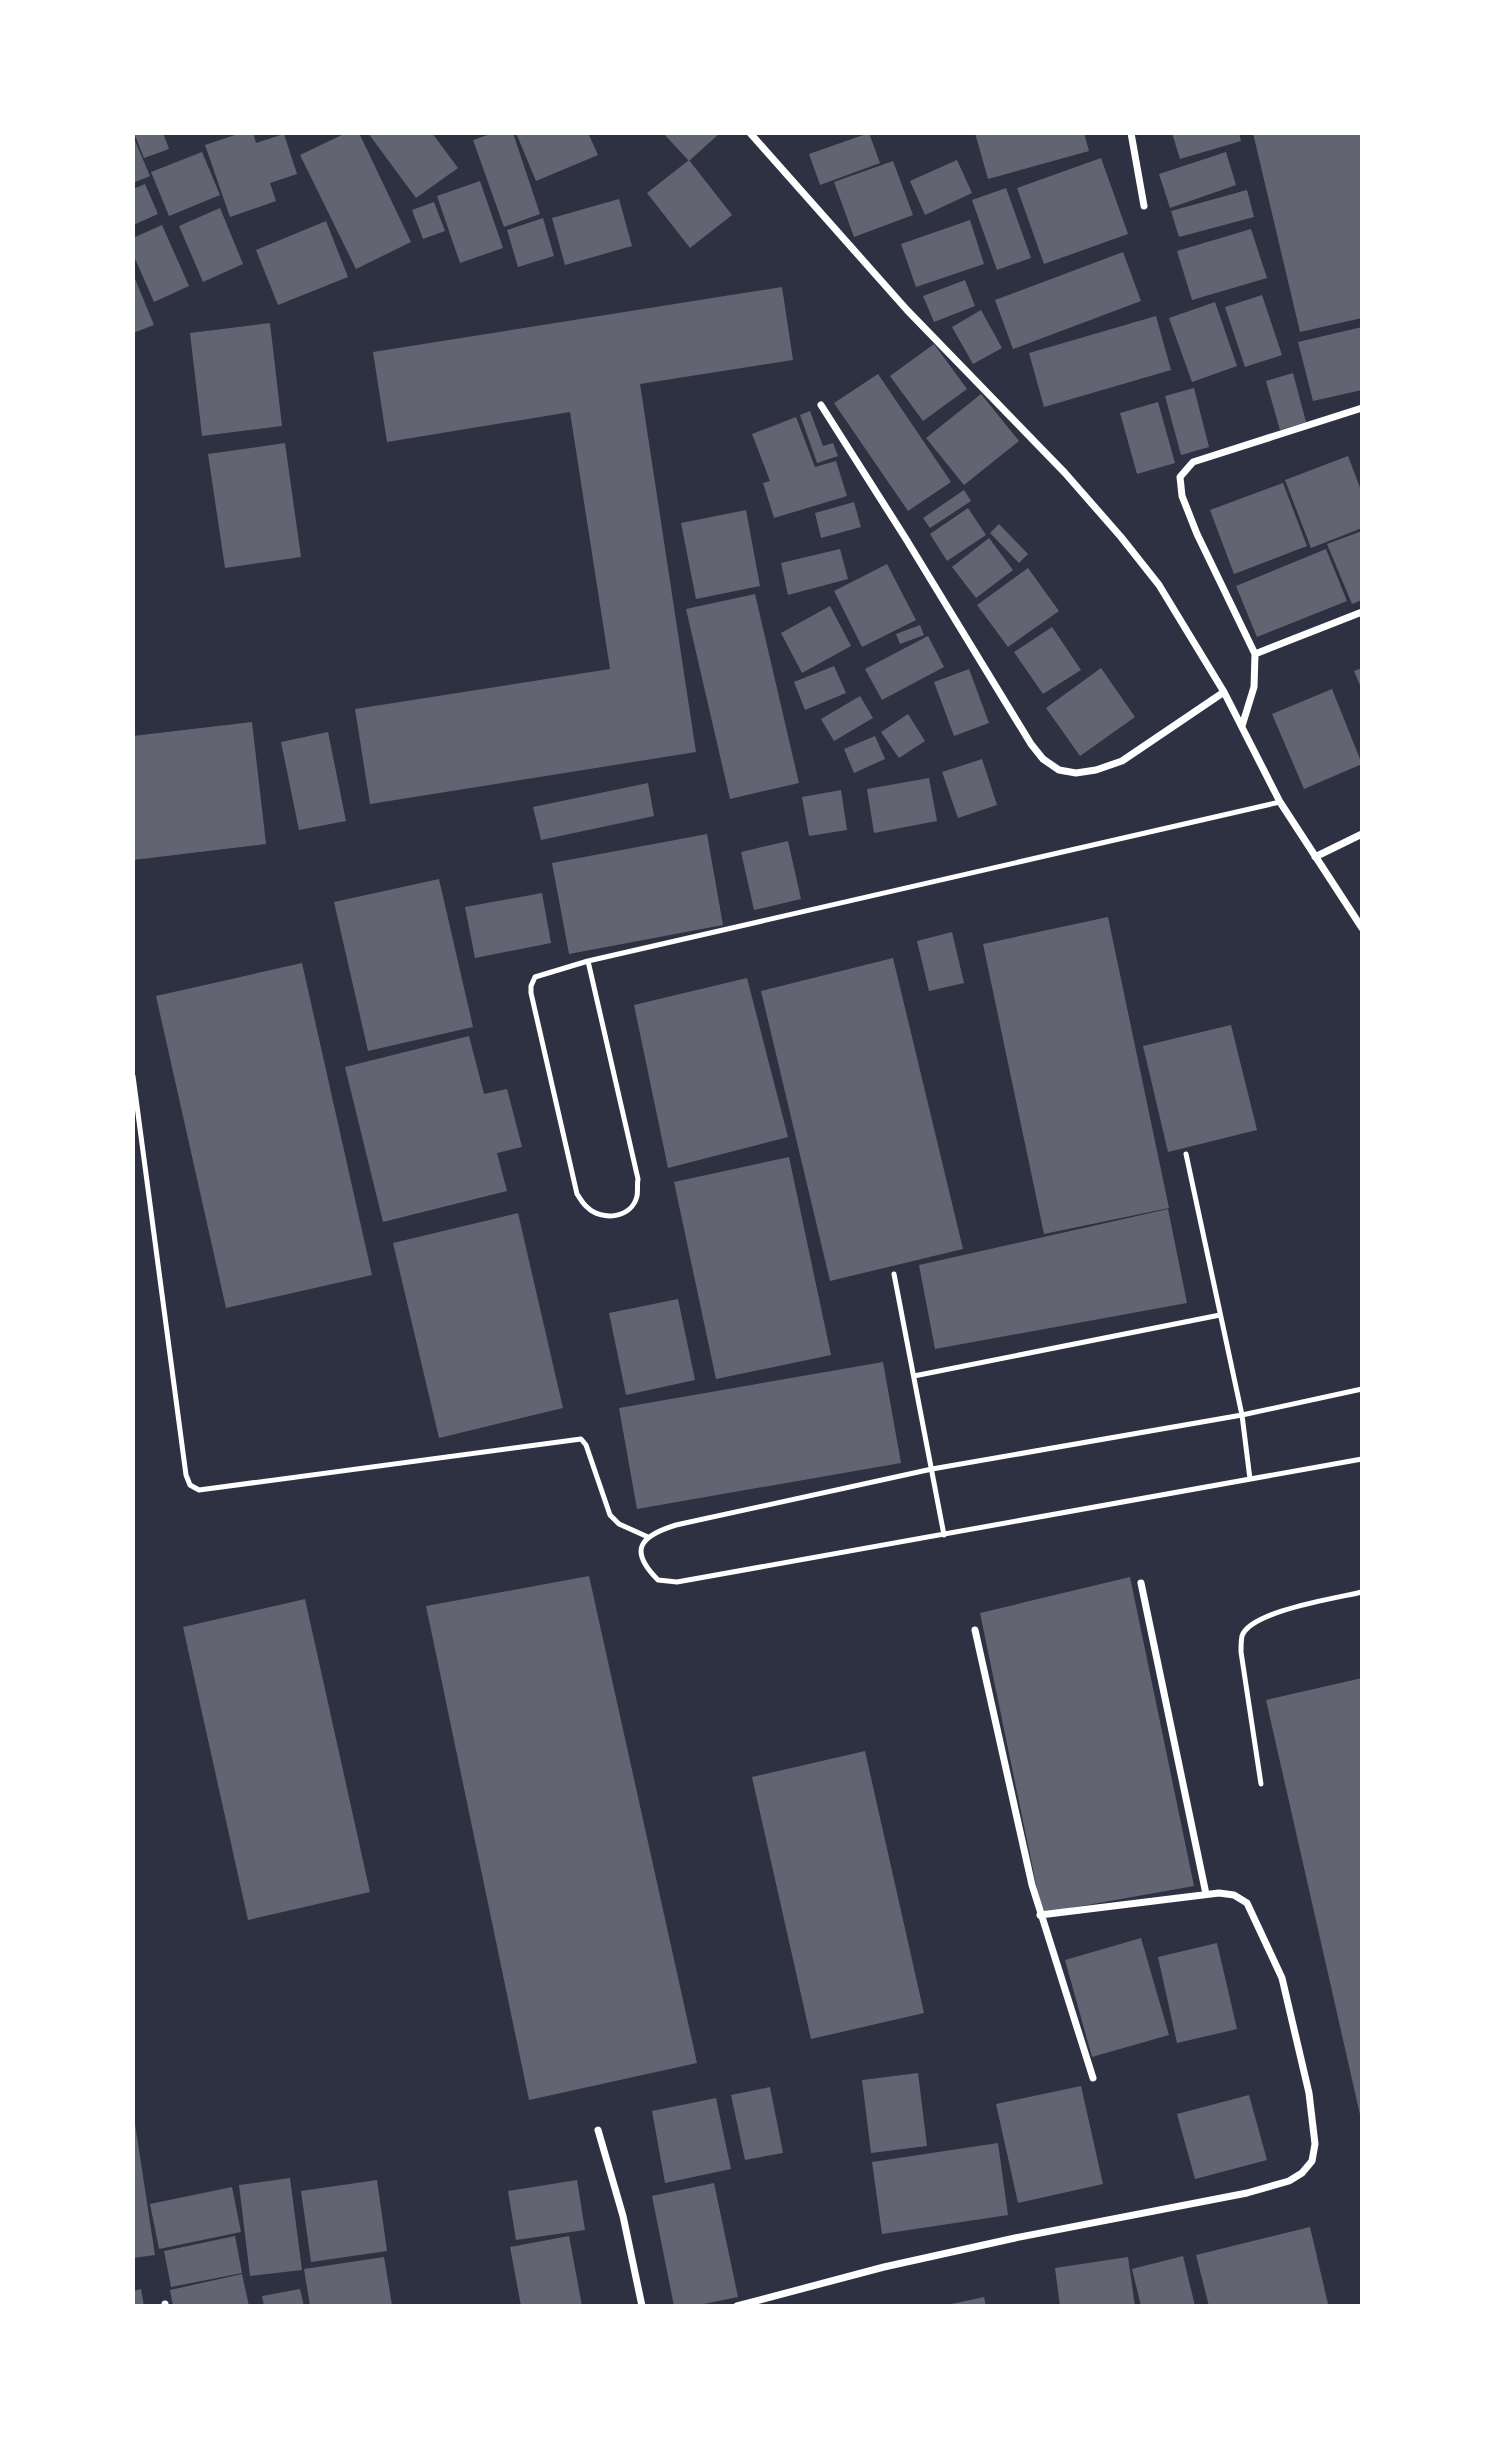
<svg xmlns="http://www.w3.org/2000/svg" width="1495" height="2439" font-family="'IBM Plex Sans',sans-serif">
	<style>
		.building { fill: #626471 }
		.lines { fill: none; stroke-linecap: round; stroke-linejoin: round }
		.service { stroke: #fff; stroke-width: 5 }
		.minor { stroke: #fff; stroke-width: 7 }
	</style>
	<rect width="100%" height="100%" fill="#2d3142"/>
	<path class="building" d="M134 133H163L169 149 144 158Z
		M241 133H253L256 143 284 134 297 174 270 183 276 201 230 217 205 145Z
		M346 133H359L411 242 356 269 300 155Z
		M368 133H432L458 168 416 198Z
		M493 133H513L540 214 504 227 473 140Z
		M516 133H588L598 155 536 181Z
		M663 133H720L689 161Z
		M869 133 880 163 820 185 809 154Z
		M975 133H1084L1089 151 988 179Z
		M1172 133H1239L1241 141 1180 159Z
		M1253 133H1362V318L1300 332Z
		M133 136 150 176 133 183Z
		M202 152 220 195 169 216 151 172Z
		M1226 152 1236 185 1170 208 1159 174Z
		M1101 158 1128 234 1044 264 1017 188Z
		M689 160 732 215 690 248 647 193Z
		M957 160 972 193 925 215 910 181Z
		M893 161 913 215 854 237 834 182Z
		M480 181 503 248 460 263 437 196Z
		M145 184 158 214 133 225V189Z
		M1006 188 1031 258 997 270 972 200Z
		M1247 190 1254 217 1179 237 1171 211Z
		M619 199 632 246 565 265 552 218Z
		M434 202 445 231 423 239 412 210Z
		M220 208 243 264 203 282 179 226Z
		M543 218 554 256 518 267 507 230Z
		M970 220 984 264 916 287 901 244Z
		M326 221 348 277 278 305 256 250Z
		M162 225 189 286 154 302 133 254V238Z
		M1251 229 1267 278 1192 300 1177 251Z
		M1123 252 1141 301 1013 349 995 300Z
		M133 274 154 325 133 333Z
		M965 280 975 306 934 322 923 296Z
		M782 287 793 360 640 384 696 752 370 804 355 709 610 669 570 412 387 442 373 352Z
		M1262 295 1282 355 1245 367 1225 307Z
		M1215 302 1237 366 1192 382 1169 318Z
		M981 310 1002 348 973 364 952 327Z
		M1156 316 1171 370 1044 407 1029 353Z
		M270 323 282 426 202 436 190 333Z
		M1362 327V390L1313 401 1298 342Z
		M934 344 967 389 923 421 890 376Z
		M1293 373 1306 422 1280 430 1266 381Z
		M878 374 951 482 908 511 834 403Z
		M1194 388 1209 447 1181 455 1165 396Z
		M981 394 1019 441 964 485 926 438Z
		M1158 402 1175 463 1137 474 1120 413Z
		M810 411 823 446 833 443 838 456 817 463 800 415Z
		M796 417 815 467 836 461 847 496 774 518 763 483 770 481 752 434Z
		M285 443 301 557 225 568 208 454Z
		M1348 456 1362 493V528L1311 548 1285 480Z
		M1283 483 1307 546 1234 574 1210 510Z
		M964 490 971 501 930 528 923 518Z
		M854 502 861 527 821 538 815 513Z
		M968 508 986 535 947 561 930 534Z
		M746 510 760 586 696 599 681 523Z
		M999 524 1028 554 1019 563 990 533Z
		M1362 531V600L1352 604 1327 544Z
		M989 538 1013 570 976 598 952 567Z
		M840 549 848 579 788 595 781 563Z
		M1326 549 1347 601 1257 637 1236 586Z
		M887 564 916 620 862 647 834 591Z
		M1028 568 1059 611 1008 647 977 605Z
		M755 594 799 783 730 799 686 609Z
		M830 606 851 646 802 673 781 633Z
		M920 625 924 635 900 644 896 634Z
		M1052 627 1081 670 1043 694 1014 652Z
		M928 636 944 667 882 700 865 669Z
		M834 666 846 693 805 710 794 682Z
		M1101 668 1135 717 1080 756 1046 708Z
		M1362 668V690L1354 671Z
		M969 669 989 723 954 736 934 682Z
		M1332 689 1362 764 1304 789 1272 714Z
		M860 696 873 718 834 741 821 719Z
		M908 714 925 741 899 758 881 732Z
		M252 722 266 844 133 860V736Z
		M328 732 346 821 299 830 281 742Z
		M875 736 885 759 854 773 844 749Z
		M982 759 997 805 958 818 942 772Z
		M929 778 937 821 874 833 867 789Z
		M648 783 654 816 541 840 533 807Z
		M841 790 847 830 809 836 802 797Z
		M707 834 723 925 569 954 552 863Z
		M788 841 801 899 754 910 741 852Z
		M439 879 473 1027 368 1051 334 902Z
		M542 893 551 943 475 958 465 907Z
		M1108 917 1169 1208 1044 1234 983 944Z
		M952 932 964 983 929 991 917 941Z
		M893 958 963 1249 830 1281 761 991Z
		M302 963 372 1275 226 1308 156 996Z
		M747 978 788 1137 668 1168 634 1005Z
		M1231 1025 1257 1130 1168 1152 1143 1046Z
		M469 1036 484 1094 507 1089 522 1147 497 1153 507 1191 383 1222 345 1067Z
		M789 1157 831 1355 716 1379 674 1182Z
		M1168 1209 1187 1303 935 1349 919 1265Z
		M518 1213 563 1408 439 1438 393 1243Z
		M678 1299 695 1380 626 1395 609 1313Z
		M883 1362 901 1463 637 1509 619 1408Z
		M589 1576 697 2063 529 2100 426 1606Z
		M1130 1577 1194 1886 1042 1913 980 1613Z
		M305 1599 370 1892 248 1920 183 1627Z
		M1362 1678V2119H1361L1266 1700Z
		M865 1751 924 2013 811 2039 752 1777Z
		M1141 1938 1169 2035 1092 2057 1065 1960Z
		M1217 1943 1237 2029 1177 2043 1158 1957Z
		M918 2073 927 2146 871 2153 862 2080Z
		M1081 2086 1103 2184 1018 2203 996 2104Z
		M770 2087 783 2153 745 2160 731 2095Z
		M1249 2095 1267 2160 1195 2179 1177 2114Z
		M716 2098 731 2169 665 2183 652 2111Z
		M133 2111 155 2255 133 2258Z
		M998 2143 1008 2215 882 2234 872 2162Z
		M290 2178 302 2270 250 2276 239 2185Z
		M377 2180 387 2251 311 2262 301 2191Z
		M577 2180 585 2230 516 2240 508 2191Z
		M714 2183 738 2297 694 2306H674L652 2196Z
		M232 2187 241 2232 159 2249 150 2204Z
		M1310 2227 1328 2304 1319 2306H1209L1196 2255Z
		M235 2236 242 2273 171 2287 164 2251Z
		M569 2236 582 2306H521L510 2247Z
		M1183 2256 1195 2306H1141L1132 2269Z
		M384 2257 392 2305 310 2306 304 2269Z
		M1128 2257 1135 2306H1060L1055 2268Z
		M242 2274 249 2306H173L170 2290Z
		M141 2289 144 2306H133V2291Z
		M300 2289 304 2306H264L262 2296Z
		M984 2297 986 2306H947L946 2305Z"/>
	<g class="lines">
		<path class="service" d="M588 961 638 1179C637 1184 638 1191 637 1196 632 1218 602 1222 587 1207 583 1204 580 1198 577 1194L531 993V986L535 977 588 961 1280 802
			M133 1076 186 1475 190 1485 199 1490 581 1439 586 1445 610 1515 619 1524 648 1537
			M1186 1154 1242 1415 1250 1479
			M894 1274 944 1535
			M914 1376 1220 1315
			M1362 1389 1242 1415 932 1469 676 1525C640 1536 628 1550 658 1580L677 1582 1362 1459
			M1261 1784 1241 1652C1241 1648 1241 1641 1242 1636 1250 1611 1337 1598 1362 1592"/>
		<path class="minor" d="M750 133 907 310 1065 473 1121 537 1159 585 1224 692 1280 802 1362 928
			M1131 133 1144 206
			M821 405 906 539 1031 744 1043 759 1059 770 1076 773 1096 770 1122 761 1224 692
			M1255 654 1362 612
			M1242 726 1254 687 1255 654 1197 534 1182 496 1180 477 1193 462 1362 408
			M1315 857 1362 834
			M1141 1583 1206 1894
			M975 1630 1032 1885 1093 2078
			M598 2130 623 2216 642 2306
			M165 2304V2306
			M737 2306 884 2267 1015 2238 1247 2193 1289 2181 1302 2173 1312 2161 1315 2144 1309 2093 1282 1978 1247 1903 1234 1895 1219 1893 1040 1915"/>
	</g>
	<rect width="1495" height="2439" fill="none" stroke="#ffffff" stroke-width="270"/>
</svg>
